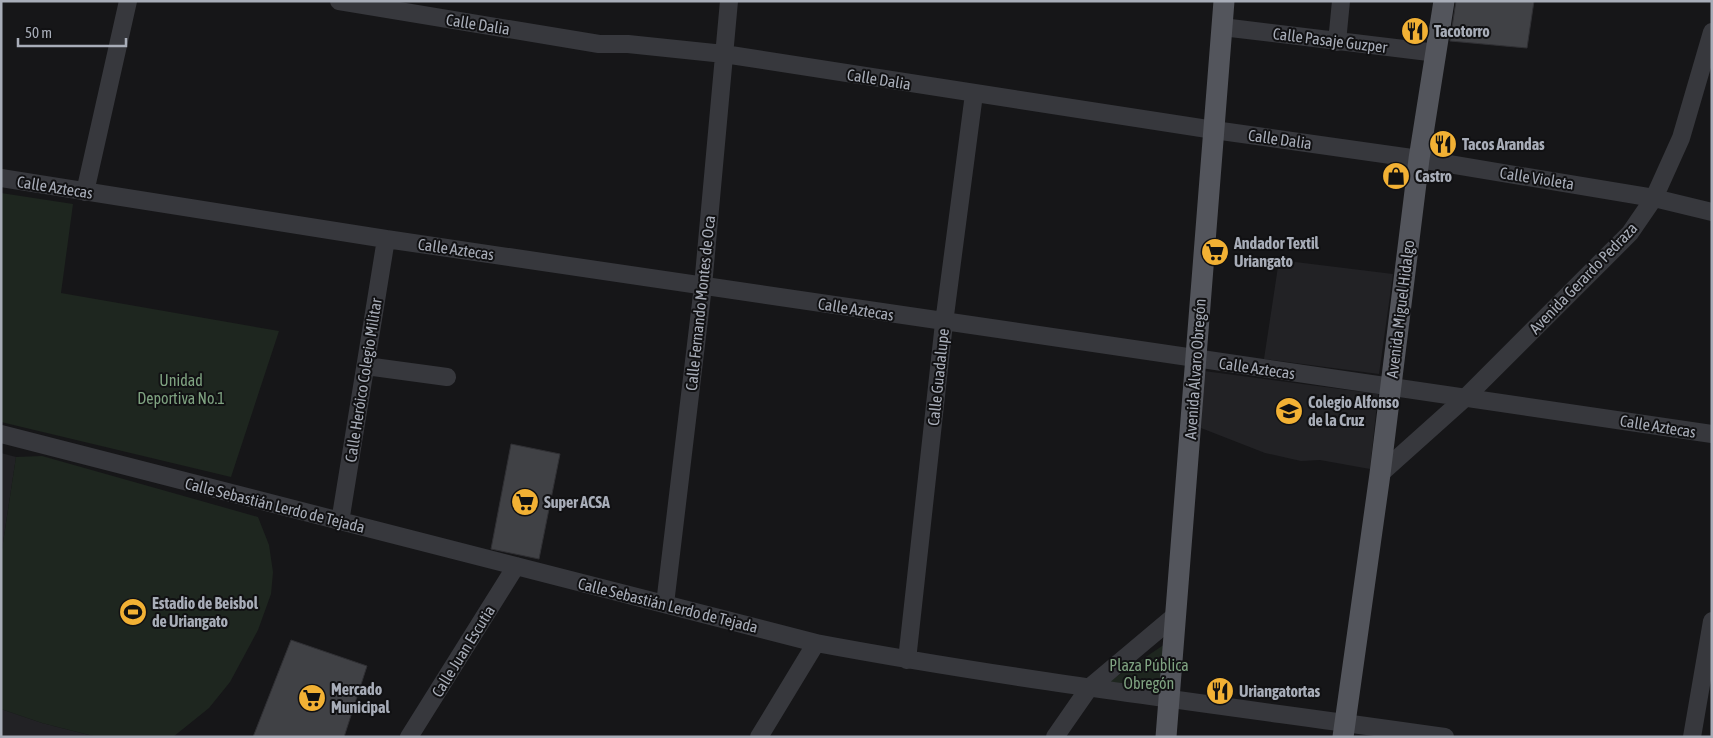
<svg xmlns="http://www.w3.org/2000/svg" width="1713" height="738" font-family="'Asap Condensed',sans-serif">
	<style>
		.built { fill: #222225 }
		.green { fill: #1e261f }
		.building { fill: #404145; stroke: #303034 }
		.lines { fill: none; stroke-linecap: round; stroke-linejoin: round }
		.minor { stroke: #37383d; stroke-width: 18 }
		.major { stroke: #53555c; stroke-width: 21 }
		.labels { text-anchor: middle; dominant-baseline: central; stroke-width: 4; stroke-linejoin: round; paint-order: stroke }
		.street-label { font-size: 16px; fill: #a8adb8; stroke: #111113 }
		.poi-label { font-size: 16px; font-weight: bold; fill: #a8adb8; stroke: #111113; text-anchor: start }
		.park-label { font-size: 16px; fill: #7fa381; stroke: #111113 }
	</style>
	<rect width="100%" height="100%" fill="#161618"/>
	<path class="built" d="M1279 260 1393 274 1379 374 1264 359Z
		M1204 371 1378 394 1370 469 1320 460 1301 461 1265 453 1201 428Z
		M1 453 16 457 1 556Z
		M1 709 42 723 97 737H1Z"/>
	<path class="green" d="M1 193 73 204 61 293 279 331 231 477 1 422Z
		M42 456 258 517 269 545 273 572 271 594 258 630 230 682 209 708 173 737H97L42 723 1 709V556L16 457Z
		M1171 640 1164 693 1107 683Z"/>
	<path class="building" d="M1456 1H1534L1527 48 1450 41Z
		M511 444 560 454 539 559 491 549Z
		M291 640 367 666 344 737H253Z"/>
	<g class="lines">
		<path class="minor" d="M339 1 599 44H628L724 54 1214 130 1419 159 1654 198 1712 212
			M1222 27 1437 53
			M1337 42 1341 1
			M1 178 386 239 1712 434
			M85 192 128 1
			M366 366 447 377
			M1 434 816 643C1025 682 1235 707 1445 737
			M1380 474 1466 397 1630 233 1654 198 1681 138 1712 32
			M340 522 386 239
			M665 604 703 286 729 1
			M907 660 944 323 974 94
			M409 737 516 566
			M759 737 816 643
			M1055 737 1089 688 1177 614
			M1692 737 1712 621"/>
		<path class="major" d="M1166 737 1224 1
			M1343 737 1380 474 1419 159 1444 1"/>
	</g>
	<defs>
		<g id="restaurant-disc" transform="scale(1.4375)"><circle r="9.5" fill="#f2b134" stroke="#111113"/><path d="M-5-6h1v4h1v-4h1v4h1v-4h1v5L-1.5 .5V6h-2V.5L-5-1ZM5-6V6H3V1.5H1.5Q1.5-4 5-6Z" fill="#111"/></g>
		<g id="shop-disc" transform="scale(1.4375)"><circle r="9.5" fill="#f2b134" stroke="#111113"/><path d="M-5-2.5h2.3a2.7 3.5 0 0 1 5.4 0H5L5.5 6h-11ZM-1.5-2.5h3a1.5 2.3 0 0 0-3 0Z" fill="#111"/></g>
		<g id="supermarket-disc" transform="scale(1.4375)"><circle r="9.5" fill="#f2b134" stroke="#111113"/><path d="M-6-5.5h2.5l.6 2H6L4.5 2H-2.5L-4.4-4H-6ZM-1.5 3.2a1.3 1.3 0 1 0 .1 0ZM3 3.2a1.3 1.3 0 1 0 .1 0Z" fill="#111"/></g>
		<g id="school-disc" transform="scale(1.4375)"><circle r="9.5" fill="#f2b134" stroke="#111113"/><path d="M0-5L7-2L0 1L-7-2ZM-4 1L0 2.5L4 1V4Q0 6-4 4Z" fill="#111"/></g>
		<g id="stadium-disc" transform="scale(1.4375)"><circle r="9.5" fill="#f2b134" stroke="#111113"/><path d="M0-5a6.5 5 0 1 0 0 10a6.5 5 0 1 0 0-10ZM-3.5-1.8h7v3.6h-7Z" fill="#111"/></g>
	</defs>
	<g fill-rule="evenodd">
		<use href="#restaurant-disc" x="1415" y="31"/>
		<use href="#restaurant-disc" x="1443" y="144"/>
		<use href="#shop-disc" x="1396" y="176"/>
		<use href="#supermarket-disc" x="1215" y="252"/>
		<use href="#school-disc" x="1289" y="411"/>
		<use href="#supermarket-disc" x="525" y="502"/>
		<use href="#stadium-disc" x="133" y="612"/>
		<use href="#restaurant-disc" x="1220" y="691"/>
		<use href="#supermarket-disc" x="312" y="698"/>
	</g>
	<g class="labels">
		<g class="street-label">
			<text transform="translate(478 24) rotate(9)">Calle Dalia</text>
			<text transform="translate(1330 40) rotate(7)">Calle Pasaje Guzper</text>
			<text transform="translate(879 79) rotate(9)">Calle Dalia</text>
			<text transform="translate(1280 139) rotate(8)">Calle Dalia</text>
			<text transform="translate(1537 178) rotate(9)">Calle Violeta</text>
			<text transform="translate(55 187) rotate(9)">Calle Aztecas</text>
			<text transform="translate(456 249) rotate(8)">Calle Aztecas</text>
			<text transform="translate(1583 278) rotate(-46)">Avenida Gerardo Pedraza</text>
			<text transform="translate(700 303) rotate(-84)">Calle Fernando Montes de Oca</text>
			<text transform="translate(856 309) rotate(9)">Calle Aztecas</text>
			<text transform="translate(1400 309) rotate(-83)">Avenida Miguel Hidalgo</text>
			<text transform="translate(1257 368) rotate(8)">Calle Aztecas</text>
			<text transform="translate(1195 369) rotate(-86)">Avenida Álvaro Obregón</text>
			<text transform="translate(938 377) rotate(-84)">Calle Guadalupe</text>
			<text transform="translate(363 380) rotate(-81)">Calle Heróico Colegio Militar</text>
			<text transform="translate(1658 426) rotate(9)">Calle Aztecas</text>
			<text transform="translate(275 505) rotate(14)">Calle Sebastián Lerdo de Tejada</text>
			<text transform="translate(668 605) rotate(14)">Calle Sebastián Lerdo de Tejada</text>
			<text transform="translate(463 651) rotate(-58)">Calle Juan Escutia</text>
		</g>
		<g class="poi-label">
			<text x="1434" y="31">Tacotorro</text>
			<text x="1462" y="144">Tacos Arandas</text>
			<text x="1415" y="176">Castro</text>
			<text x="1234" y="243">Andador Textil<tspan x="1234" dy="18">Uriangato</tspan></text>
			<text x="1308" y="402">Colegio Alfonso<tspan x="1308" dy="18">de la Cruz</tspan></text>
			<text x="544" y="502">Super ACSA</text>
			<text x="152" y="603">Estadio de Beisbol<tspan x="152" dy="18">de Uriangato</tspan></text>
			<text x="331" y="689">Mercado<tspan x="331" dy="18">Municipal</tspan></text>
			<text x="1239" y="691">Uriangatortas</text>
		</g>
		<g class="park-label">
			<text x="181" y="380">Unidad<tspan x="181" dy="18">Deportiva No.1</tspan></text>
			<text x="1149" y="665">Plaza Pública<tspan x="1149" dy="18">Obregón</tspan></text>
		</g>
	</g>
	<rect width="1713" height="738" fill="none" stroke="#a8adb8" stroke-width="5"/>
	<path d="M18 38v8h108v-8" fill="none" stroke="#a8adb8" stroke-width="2.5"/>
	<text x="25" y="38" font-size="15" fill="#a8adb8" stroke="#111113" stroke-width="4" paint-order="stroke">50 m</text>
</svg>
